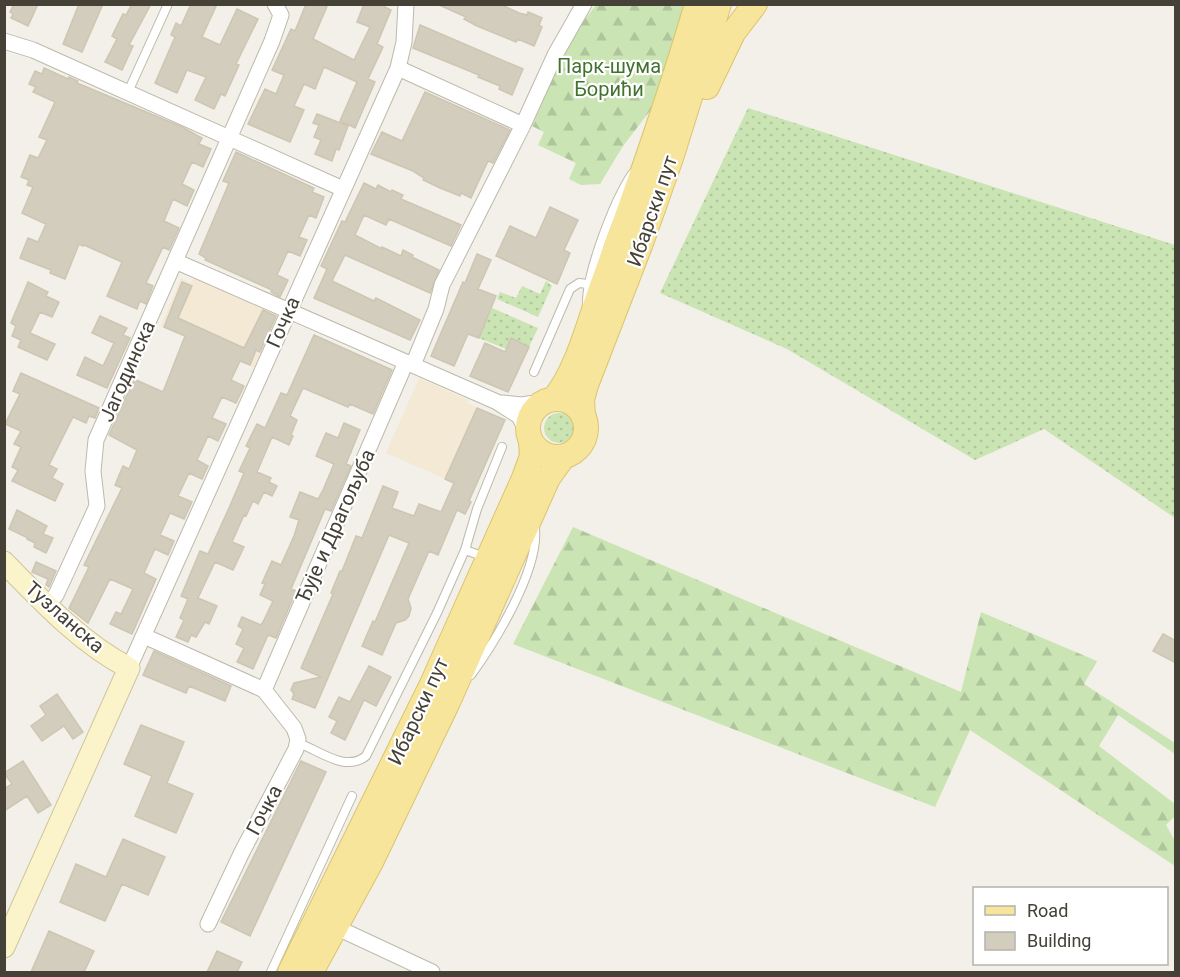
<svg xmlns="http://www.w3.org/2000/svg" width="1180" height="977" font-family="Roboto,sans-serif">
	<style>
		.commercial { fill: #f3e9d4 }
		.grass { fill: url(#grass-dots) }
		.forest { fill: url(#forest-firs) }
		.building { fill: #d3cdbe; stroke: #cec5b2; stroke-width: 1.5 }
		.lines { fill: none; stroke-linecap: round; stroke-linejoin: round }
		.lane-casing { stroke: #bdb9ab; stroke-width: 10 }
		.street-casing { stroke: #bdb9ab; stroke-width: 17 }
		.secondary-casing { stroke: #cfc59a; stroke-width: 23 }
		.primary-casing { stroke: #dbc46d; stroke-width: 26 }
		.lane { stroke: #fff; stroke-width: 8 }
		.street { stroke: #fff; stroke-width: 15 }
		.secondary { stroke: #fbf3ca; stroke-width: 21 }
		.primary { stroke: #f7e59c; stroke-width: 24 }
		.labels { text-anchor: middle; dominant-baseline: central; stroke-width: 4.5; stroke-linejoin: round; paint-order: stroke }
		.park-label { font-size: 20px; fill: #42732e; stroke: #fff }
		.street-label { font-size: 20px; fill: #454137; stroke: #fff }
	</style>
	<defs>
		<pattern id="grass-dots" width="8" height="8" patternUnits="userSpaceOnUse" patternTransform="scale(1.5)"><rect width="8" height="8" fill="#cae4b3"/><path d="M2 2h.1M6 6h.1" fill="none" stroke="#afc59b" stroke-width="1.8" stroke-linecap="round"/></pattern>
		<pattern id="forest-firs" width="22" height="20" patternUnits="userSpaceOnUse" patternTransform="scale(1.5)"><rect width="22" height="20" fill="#cae4b3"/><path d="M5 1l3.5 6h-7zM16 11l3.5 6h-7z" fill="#afc59b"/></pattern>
	</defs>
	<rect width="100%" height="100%" fill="#f2f0e8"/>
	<path class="commercial" d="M195 275 281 314 256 368 161 326 181 278 191 283Z
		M419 378 468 400 467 403 505 420 473 491 386 453Z"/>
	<path class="grass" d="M748 108 1175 245V518L1044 429 975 460 787 349 660 293Z
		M546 281 552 286 538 317 497 299 500 292 516 298 522 286 540 294Z
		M492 308 538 328 529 347 511 339 506 349 479 338Z
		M544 428a15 15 0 1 1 30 0a15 15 0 1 1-30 0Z"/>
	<path class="forest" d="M596 5H685L656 103 623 146 600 184 581 185 569 179 576 163 538 145 544 132 532 126 569 40Z
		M573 527 961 692 981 612 1097 661 1084 684 1175 743V754L1118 715 1099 746 1175 804V816L1166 825 1175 841V866L970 730 935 807 513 644Z"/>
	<path class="building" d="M14 4H38L28 26 11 18 13 14 10 12Z
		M79 4H103L82 52 63 44Z
		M132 4H151L129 45 133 46 122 70 105 62 117 39 112 36 123 14 126 15Z
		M191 4H217L202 37 220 45 237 9 258 19 236 64 239 65 225 96 221 94 214 109 195 100 206 77 187 70 177 93 155 83 175 37 171 35 176 23 181 26Z
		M306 4H328L313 39 354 60 370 27 357 22 364 4H386L385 7 391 10 377 44 383 47 368 79 375 82 355 128 340 121 357 82 324 67 315 89 304 84 294 106 304 110 290 142 248 124 265 89 276 94 284 75 272 70 291 29 295 31Z
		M437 4H500L519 13 527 15 528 12 542 18 539 25 542 27 534 46 518 39 516 42 477 26 464 19 466 17Z
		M420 25 523 69 512 95 499 89 500 86 478 77 479 75 413 48Z
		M44 68 68 79 69 77 78 81 77 83 182 127 202 138 199 144 211 149 203 167 192 162 182 184 194 190 187 206 173 199 164 221 179 228 169 250 163 247 146 283 153 286 146 304 140 301 137 309 107 296 122 262 84 245 83 246 79 244 65 279 50 273 51 270 20 258 28 238 38 242 46 224 22 213 33 187 27 185 29 180 21 177 30 155 38 158 47 140 39 137 55 102 33 92 36 87 29 84 35 71 42 74Z
		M425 92 510 130 493 163 488 161 471 198 461 193 460 196 440 188 423 180 424 178 413 171 371 154 382 132 402 141Z
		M317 114 348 126 339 150 336 149 332 161 315 154 321 140 314 137 319 125 313 123Z
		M236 152 314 188 312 192 324 197 316 218 309 215 299 237 307 240 300 256 288 251 277 275 288 280 280 297 271 292 272 290 205 260 206 258 199 254 229 183 223 181Z
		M364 183 376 189 378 185 391 192 392 190 403 195 401 199 461 225 451 246 389 219 386 225 364 215 355 235 382 249V247L401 256 403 250 413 255 412 257 439 270 430 293 345 255 332 281 374 301 376 298 420 320 410 340 314 298 327 269 321 266 342 221 345 222Z
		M550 207 578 220 564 250 570 253 557 284 496 256 510 226 536 238Z
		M477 254 491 260 478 289 496 296 479 338 468 334 454 366 431 356 463 282 465 283Z
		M28 282 48 292 46 296 59 302 52 317 40 312 30 333 55 344 47 360 18 347 21 340 12 336 16 326 11 323Z
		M182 282 192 286 178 318 244 348 263 310 276 316 260 352 256 350 250 365 240 361 231 380 244 386 236 403 222 397 212 418 226 424 218 441 208 436 197 460 208 466 202 479 189 473 178 496 192 502 184 519 170 513 160 535 174 541 168 555 155 549 154 551 144 573 156 579 132 634 110 624 116 612 121 614 133 589 110 579 88 623 69 608 89 567 84 565 122 488 115 485 123 466 129 469 137 450 109 435 134 379 163 392 185 336 164 327Z
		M100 316 127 328 123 335 130 338 107 388 77 375 85 357 103 366 114 343 92 333Z
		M314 335 392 370 373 414 350 404 348 407 303 388 290 416 297 420 291 435 293 436 289 445 272 437 257 472 271 478 269 482 277 486 272 496 264 492 258 504 253 501 246 516 244 515 232 542 244 547 233 570 215 562 198 598 217 606 209 624 205 622 196 637 191 635 188 642 176 637 184 620 180 618 188 599 181 596 200 551 208 554 229 508 244 473 239 471 250 448 246 446 257 424 265 428 281 393 287 395Z
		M511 338 529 347 508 392 470 376 485 343 505 352Z
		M21 373 99 408 95 418 89 416 86 423 73 417 49 465 57 469 52 478 63 484 55 501 12 481 18 470 12 467 21 447 14 444 21 431 5 424 20 394 13 391Z
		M477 408 505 420 469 501 471 502 465 514 457 510 438 555 429 551 408 599 411 608 409 616 405 620 396 623 382 655 362 646 373 621 375 622 409 543 389 535 315 708 292 699 294 694 291 690 294 683 321 677 301 668 333 594 331 593 340 571H342L356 536 362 538 383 486 398 492 392 508 414 516 419 504 441 512 454 483 445 479Z
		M344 423 360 430 346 464 351 466 331 511 325 509 291 589 296 591 276 638 268 635 253 669 237 662 244 648 236 644 243 629 238 626 242 617 261 625 263 622 273 601 260 595 265 584 262 583 272 561 281 565 294 536 299 520 290 517 300 492 318 499 323 490 334 464 316 456 326 433 338 438Z
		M17 510 47 526 43 534 53 538 46 553 34 547 35 543 27 539 28 538 9 529Z
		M36 562 56 571 49 587 46 585 48 579 32 572Z
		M1163 634 1176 641V663L1153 651Z
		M154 651 231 686 225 701 189 686 186 693 143 675Z
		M369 666 391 677 376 706 364 700 345 740 331 733 337 721 329 717 339 697 350 702Z
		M57 694 83 732 73 739 64 726 42 741 31 726 46 715 40 706Z
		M141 725 184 742 167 783 193 794 176 833 135 816 152 776 124 764Z
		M23 761 51 805 38 813 27 796 4 811V789L12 784 4 773Z
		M301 761 326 772 250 936 221 922Z
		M123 839 165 857 148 895 122 884 105 921 60 902 76 864 106 877Z
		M49 931 94 951 84 972H31Z
		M217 951 242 962 237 972H207Z"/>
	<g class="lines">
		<g class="lane-casing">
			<path id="lane" d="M128 92 168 4
				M587 303C587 271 614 201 632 174
				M534 372 570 289 579 283 588 284
				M485 557 465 550 477 509 502 447
				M471 675C495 642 539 570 535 529
				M298 743C319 750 345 773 366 756L437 613 465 550
				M271 972 352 796"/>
		</g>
		<g class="street-casing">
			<path id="street" d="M4 41 33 50 343 189
				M398 68 523 125
				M175 261 497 402 519 416 528 434
				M413 365 436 309 442 285 523 125 555 55 584 4
				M503 403 521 405 543 402
				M47 606 56 595 97 506 93 471 96 440 272 41 281 15 275 4
				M144 636 264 690 294 728 298 739 296 749 242 852 208 924
				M129 668 398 68 404 42 406 4
				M264 690 406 362
				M329 924 432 972"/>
		</g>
		<g class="secondary-casing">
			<path id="secondary" d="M4 562C42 601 81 643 129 668L4 947"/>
		</g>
		<g class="primary-casing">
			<path id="primary" d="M707 87 733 33 755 4
				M528 428a29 29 0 1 1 58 0a29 29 0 1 1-58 0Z
				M554 399C578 369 589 322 602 286 636 193 669 100 697 4
				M583 416 582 400 586 385 641 243 672 155 719 4
				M290 972 432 684 524 478 532 456 531 443
				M311 972 371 862 447 704 548 478 563 457"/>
		</g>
		<use href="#lane" class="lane"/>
		<use href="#street" class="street"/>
		<use href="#secondary" class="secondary"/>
		<use href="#primary" class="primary"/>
	</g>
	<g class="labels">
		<g class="park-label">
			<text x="609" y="66">Парк-шума<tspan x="609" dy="23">Борићи</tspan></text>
		</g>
		<g class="street-label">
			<text transform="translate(652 211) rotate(-71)">Ибарски пут</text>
			<text transform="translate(283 322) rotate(-66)">Гочка</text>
			<text transform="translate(127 371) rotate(-66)">Јагодинска</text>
			<text transform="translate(335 526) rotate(-66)">Ђује и Драгољуба</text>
			<text transform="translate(65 617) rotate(41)">Тузланска</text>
			<text transform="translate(418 711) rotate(-65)">Ибарски пут</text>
			<text transform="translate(264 810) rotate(-62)">Гочка</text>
		</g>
	</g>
	<rect width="1180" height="977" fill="none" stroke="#454137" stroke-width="12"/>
	<rect x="973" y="887" width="195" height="78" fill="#ffffff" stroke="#b5b3af" stroke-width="1.5"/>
	<rect x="985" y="906" width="30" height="9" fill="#f7e59c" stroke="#b5b3af" stroke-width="1.5"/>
	<text x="1027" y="917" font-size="18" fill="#454137">Road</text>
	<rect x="985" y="932" width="30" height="18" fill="#d3cdbe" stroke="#b5b3af" stroke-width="1.5"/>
	<text x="1027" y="947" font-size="18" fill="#454137">Building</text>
</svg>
